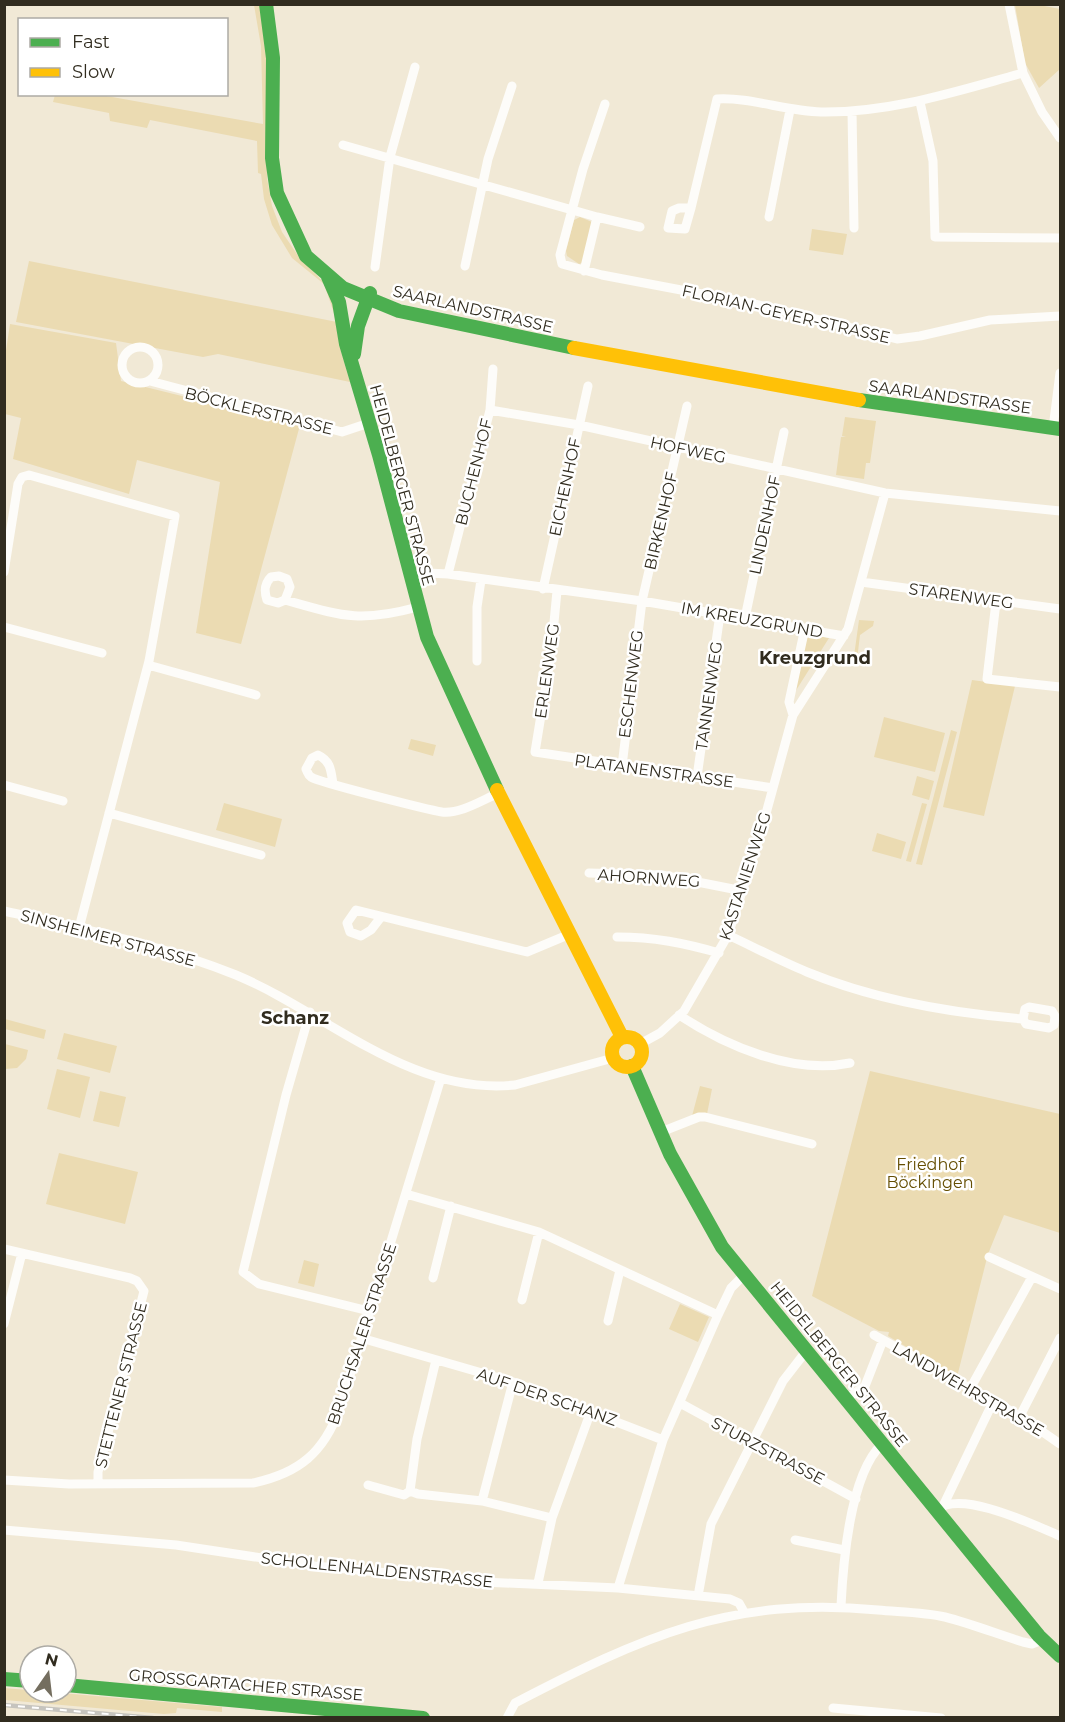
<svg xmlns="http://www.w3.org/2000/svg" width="1065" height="1722" font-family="Montserrat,sans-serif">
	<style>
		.green { fill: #ebdbb2 }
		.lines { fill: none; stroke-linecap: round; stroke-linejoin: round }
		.street { stroke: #fdfcf9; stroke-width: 9 }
		.fast { stroke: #4caf50; stroke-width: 14 }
		.slow { stroke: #ffc107; stroke-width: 14 }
		.rail-casing { stroke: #c6c4be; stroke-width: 4.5 }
		.rail { stroke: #fff; stroke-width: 2; stroke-dasharray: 7; stroke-linecap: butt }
		.labels { text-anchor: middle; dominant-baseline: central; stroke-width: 5; stroke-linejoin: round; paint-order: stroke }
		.street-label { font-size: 16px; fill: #312c1f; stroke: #fff }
		.park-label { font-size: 16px; fill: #654e02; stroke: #fff }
		.neighbourhood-label { font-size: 18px; font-weight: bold; fill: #312c1f; stroke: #fff }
	</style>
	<rect width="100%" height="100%" fill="#f1e9d6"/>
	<path class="green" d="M254 5H260L268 73 267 178 272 206 282 232 299 257 330 289 340 348 350 382 218 354 203 357 16 322 29 261 337 322 324 284 292 258 272 225 264 199 261 174 258 173 257 141 150 120 147 128 110 121 109 113 53 102 55 95H101L263 124 261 46Z
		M1015 5H1039L1060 9V69L1039 88 1025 63Z
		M580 217 592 222 582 263 579 264 567 256 566 251 574 220Z
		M812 229 847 234 843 255 809 250Z
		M10 324 116 343 121 381 300 425 241 644 196 633 220 482 137 460 129 494 13 459 21 418 5 414V357Z
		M845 417 876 421 870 463H866L864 479 836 475 841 437H846L842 436Z
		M859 620 874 621 873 626 860 635 857 660 854 656Z
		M808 633 829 638 795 692Z
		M972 680 1015 686 984 816 943 807Z
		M884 717 945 733 935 772 874 757Z
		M951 730 957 732 922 865 916 864Z
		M411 739 436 745 433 756 408 749Z
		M917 776 934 781 929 800 912 795Z
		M224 803 282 819 275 847 216 830Z
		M922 803 927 804 911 862 906 861Z
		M877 833 906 842 901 859 872 851Z
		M5 1019 46 1030 44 1039 5 1029Z
		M64 1033 117 1046 110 1073 57 1059Z
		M5 1044 28 1050 26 1059 17 1068 5 1069Z
		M57 1069 90 1077 80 1118 47 1109Z
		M870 1071 1060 1114V1233L1004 1215 988 1254 957 1377 888 1336 889 1332 879 1331 812 1296Z
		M700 1086 712 1089 707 1114 692 1116Z
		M100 1091 126 1097 119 1127 93 1121Z
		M59 1153 138 1172 125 1224 46 1204Z
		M304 1260 319 1264 314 1287 298 1283Z
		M680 1304 709 1317 698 1342 669 1329Z
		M4 1688 222 1707V1712L177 1708 176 1713 164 1714 5 1700Z"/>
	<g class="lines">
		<path class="street" d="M1009 4 1023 73 1042 112 1060 138
			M920 102 933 161 935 237 1060 238
			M605 104 583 169 560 255 562 264 602 275 755 304 897 339 920 336 990 320 1060 316
			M852 111 854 228
			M343 145 597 217 584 271
			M679 208H691L685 229 668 228 672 211Z
			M691 208 717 99C749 97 786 111 821 112 891 113 957 91 1023 73
			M597 217 640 227
			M769 217 790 110
			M465 266 488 159 512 86
			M375 267 390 157 415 67
			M122 365a18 18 0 1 1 36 0a18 18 0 1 1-36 0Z
			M150 381 342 432 369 423
			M490 410 579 425 885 493 1060 511
			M1053 428 1060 373
			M4 572 18 484 22 477 29 475 175 516 149 661 79 928
			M448 574 490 410 493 369
			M409 577 428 573 448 574 642 601 844 636
			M861 582 1060 609
			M543 589 588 386
			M557 591 551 654 535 752 773 788
			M285 600 290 587 287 579 279 576 271 577C264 584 264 591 267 600L278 603 285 600C342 616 359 623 418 607
			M996 602 987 679 1060 687
			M745 618 784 432
			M4 627 102 653
			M477 661V607L481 580
			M148 665 256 695
			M793 715 789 702 805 628
			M622 766 642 601 687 406
			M697 777 720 614
			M333 784C331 771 331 761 318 755L312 758 306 769C308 773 308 775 311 777 318 782 429 810 442 812 461 814 482 800 499 793
			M4 785 63 801
			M109 813 261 855
			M589 873 662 875 743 891
			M4 911C83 929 162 945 236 975 327 1013 410 1096 515 1085L613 1058
			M381 917 371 930 361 936 350 932 347 923 356 910 527 952 570 934
			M728 935C754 947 780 961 807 972 875 1000 951 1013 1023 1019L1026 1024 1049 1028 1054 1025 1055 1016 1052 1011 1029 1007 1025 1009 1023 1019
			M617 937C654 937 684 943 719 953
			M310 1012 286 1095 243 1272 259 1284 369 1311
			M679 1015C726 1046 793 1075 850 1063
			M640 1044 660 1033 684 1011 728 935 759 839 793 715 848 629 885 493
			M661 1132 699 1117H705L812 1144
			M406 1194 539 1232 718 1315
			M4 1249 130 1278 137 1281 144 1291 98 1472V1484
			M989 1257 1060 1289
			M433 1278 451 1206
			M522 1300 539 1232
			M608 1321 620 1270
			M4 1324 22 1253
			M874 1335 1020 1416 1060 1444
			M361 1338 513 1382 663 1440
			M970 1389 1032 1277
			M845 1400 865 1386 883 1340
			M680 1403 856 1499
			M1020 1416 1060 1338
			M4 1480 69 1484 253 1483C300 1473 324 1452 340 1408L441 1078
			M368 1485 404 1495 410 1491 418 1494 482 1501 552 1518
			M410 1491 417 1439 436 1360
			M482 1501 513 1382
			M944 1504 993 1402
			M937 1510C960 1489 1034 1525 1060 1536
			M4 1530 176 1545 315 1566 483 1582 618 1588 730 1599 739 1603 744 1612
			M795 1540 844 1550
			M538 1583 552 1518 591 1411
			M618 1588 663 1440 718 1315 731 1288 745 1274
			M698 1596 711 1524 783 1381 807 1350
			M841 1606C843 1564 850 1474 882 1444
			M833 1708 941 1718
			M507 1718 515 1703C642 1637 730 1596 878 1610 900 1612 924 1612 945 1617 972 1624 997 1634 1023 1642L1032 1644 1042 1640"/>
		<path class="fast" d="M266 4 273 58 272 158 277 193 306 256 343 288 399 311 574 348
			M328 277 339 302 346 344 379 455 427 637 497 790
			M354 354 358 326 370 293
			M859 400 1060 429
			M632 1066 670 1154 722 1247 1039 1636 1060 1656
			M4 1679 30 1681
			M66 1685 423 1718"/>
		<path class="slow" d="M574 348 859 400
			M497 790 622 1037
			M612 1052a15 15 0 1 1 30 0a15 15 0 1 1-30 0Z"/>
		<g class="rail-casing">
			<path id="rail" d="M4 1705 153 1718"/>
		</g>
		<use href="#rail" class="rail"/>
	</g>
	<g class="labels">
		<g class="street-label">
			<text transform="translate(473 309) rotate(13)">SAARLANDSTRASSE</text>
			<text transform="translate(786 314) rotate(13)">FLORIAN-GEYER-STRASSE</text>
			<text transform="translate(950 397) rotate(8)">SAARLANDSTRASSE</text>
			<text transform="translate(259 411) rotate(14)">BÖCKLERSTRASSE</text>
			<text transform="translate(688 450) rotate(12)">HOFWEG</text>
			<text transform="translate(474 472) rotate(-76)">BUCHENHOF</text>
			<text transform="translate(402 485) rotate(75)">HEIDELBERGER STRASSE</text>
			<text transform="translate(565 487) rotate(-78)">EICHENHOF</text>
			<text transform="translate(661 521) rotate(-77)">BIRKENHOF</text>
			<text transform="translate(765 525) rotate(-78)">LINDENHOF</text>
			<text transform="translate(961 596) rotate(8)">STARENWEG</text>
			<text transform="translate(752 620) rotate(10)">IM KREUZGRUND</text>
			<text transform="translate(547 671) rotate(-82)">ERLENWEG</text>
			<text transform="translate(631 684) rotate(-83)">ESCHENWEG</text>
			<text transform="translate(709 696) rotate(-82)">TANNENWEG</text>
			<text transform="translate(654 771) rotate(8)">PLATANENSTRASSE</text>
			<text transform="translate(745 876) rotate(-72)">KASTANIENWEG</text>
			<text transform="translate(649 878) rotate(4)">AHORNWEG</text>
			<text transform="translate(108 938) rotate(15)">SINSHEIMER STRASSE</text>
			<text transform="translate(362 1334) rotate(-72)">BRUCHSALER STRASSE</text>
			<text transform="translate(839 1364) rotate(51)">HEIDELBERGER STRASSE</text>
			<text transform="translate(121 1385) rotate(-76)">STETTENER STRASSE</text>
			<text transform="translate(968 1389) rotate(30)">LANDWEHRSTRASSE</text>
			<text transform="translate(547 1397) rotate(19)">AUF DER SCHANZ</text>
			<text transform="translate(768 1451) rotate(28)">STURZSTRASSE</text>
			<text transform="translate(377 1570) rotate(6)">SCHOLLENHALDENSTRASSE</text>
			<text transform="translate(246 1685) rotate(5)">GROSSGARTACHER STRASSE</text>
		</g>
		<g class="park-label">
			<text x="930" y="1164">Friedhof<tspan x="930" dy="18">Böckingen</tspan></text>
		</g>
		<g class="neighbourhood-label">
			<text x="815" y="658">Kreuzgrund</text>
			<text x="295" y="1018">Schanz</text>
		</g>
	</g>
	<rect width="1065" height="1722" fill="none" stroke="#312c1f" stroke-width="12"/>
	<rect x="18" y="18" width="210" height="78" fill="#ffffff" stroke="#adaba5" stroke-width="1.5"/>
	<rect x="30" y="38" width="30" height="9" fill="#4caf50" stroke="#adaba5" stroke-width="1.5"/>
	<text x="72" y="48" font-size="18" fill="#312c1f">Fast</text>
	<rect x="30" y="68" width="30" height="9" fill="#ffc107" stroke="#adaba5" stroke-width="1.5"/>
	<text x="72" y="78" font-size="18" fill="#312c1f">Slow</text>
	<g transform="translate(48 1674) rotate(14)"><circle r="28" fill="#ffffff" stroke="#adaba5" stroke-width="1.5"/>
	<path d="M0-4.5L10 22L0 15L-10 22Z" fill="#746e5f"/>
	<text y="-9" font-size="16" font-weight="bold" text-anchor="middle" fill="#312c1f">N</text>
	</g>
</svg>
